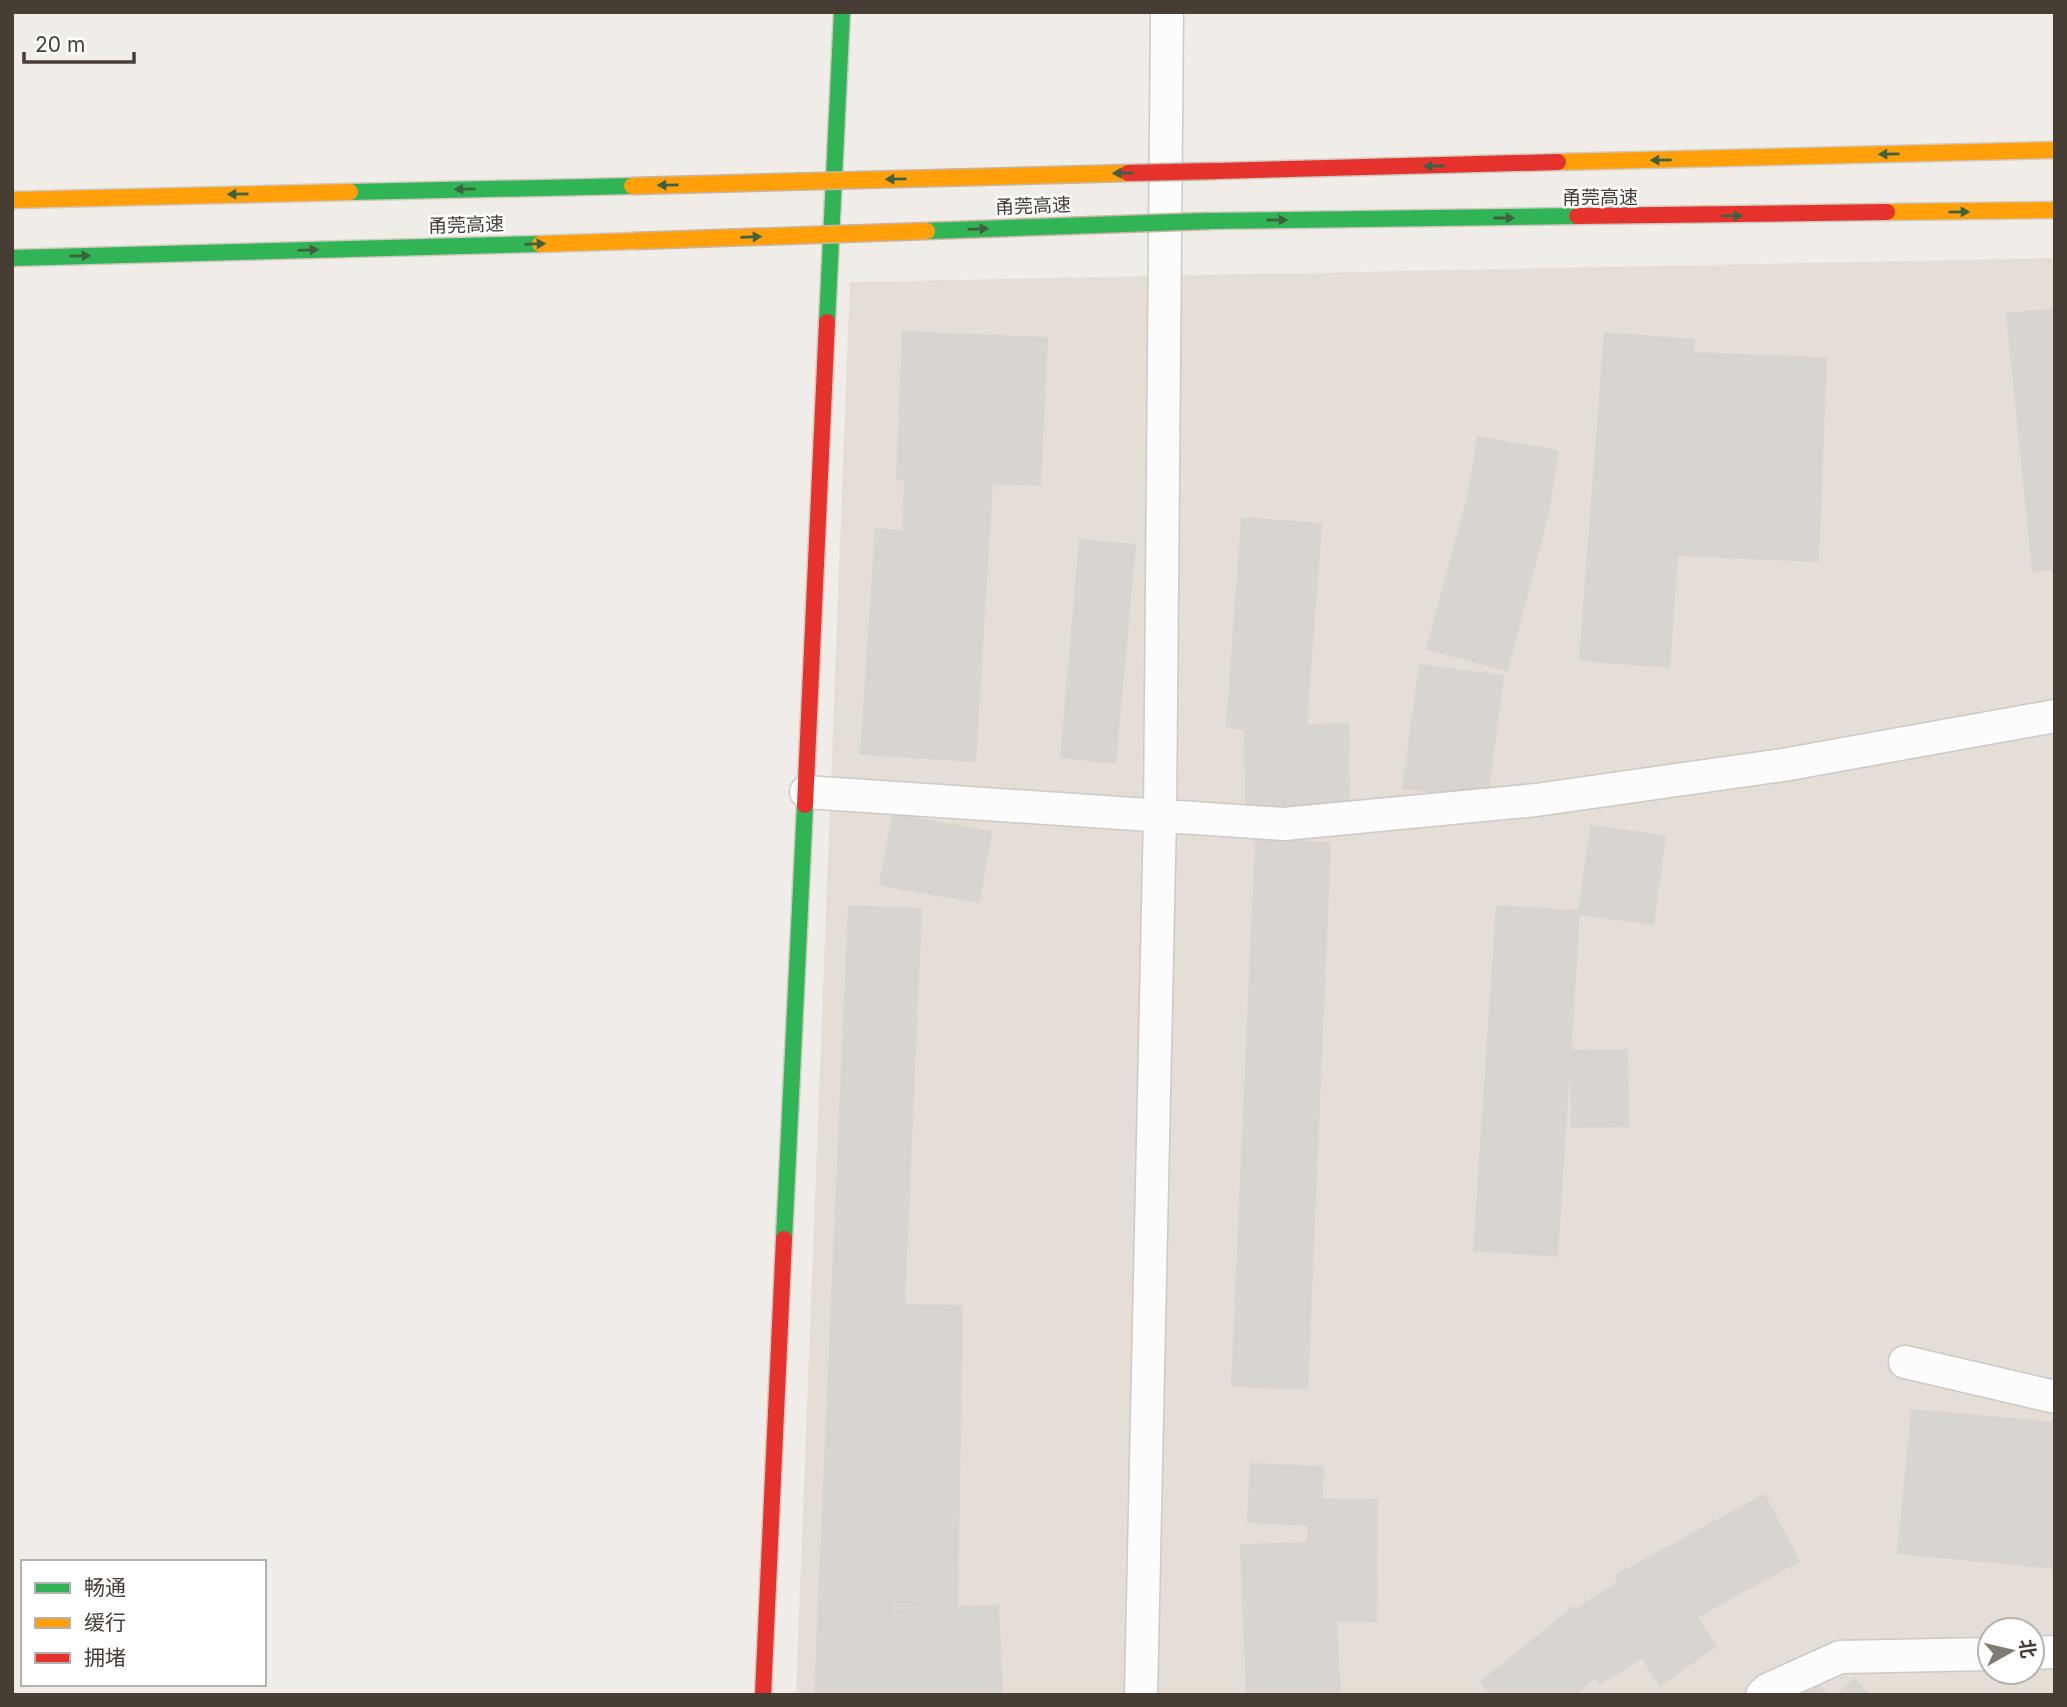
<svg xmlns="http://www.w3.org/2000/svg" width="2067" height="1707" font-family="Inter,'Noto Sans SC',sans-serif">
	<style>
		.residential { fill: #e4ded6; fill-rule: evenodd }
		.building { fill: #d8d4d0; stroke: #d8d4cf; stroke-width: 2; fill-rule: evenodd }
		.lines { fill: none; stroke-linecap: round; stroke-linejoin: round }
		.street-casing { stroke: #cdc9c5; stroke-width: 35 }
		.fast-casing { stroke: #d0c9c0; stroke-width: 19 }
		.slow-casing { stroke: #d0c9c0; stroke-width: 19 }
		.jam-casing { stroke: #d0c9c0; stroke-width: 19 }
		.street { stroke: #fdfcfc; stroke-width: 32 }
		.fast { stroke: #30b455; stroke-width: 16 }
		.slow { stroke: #ff9f0a; stroke-width: 16 }
		.jam { stroke: #e5322d; stroke-width: 16 }
		.fast-bridge-casing { stroke: #c8b5a4; stroke-width: 19; stroke-linecap: butt }
		.slow-bridge-casing { stroke: #c8b5a4; stroke-width: 19; stroke-linecap: butt }
		.jam-bridge-casing { stroke: #c8b5a4; stroke-width: 19; stroke-linecap: butt }
		.fast-bridge { stroke: #30b455; stroke-width: 16 }
		.slow-bridge { stroke: #ff9f0a; stroke-width: 16 }
		.jam-bridge { stroke: #e5322d; stroke-width: 16 }
		.oneway { fill: #3f613f }
		.labels { text-anchor: middle; dominant-baseline: central; stroke-width: 5; stroke-linejoin: round; paint-order: stroke }
		.street-label { font-size: 19px; fill: #463d35; stroke: #fff }
	</style>
	<rect width="100%" height="100%" fill="#f0ede9"/>
	<path class="residential" d="M2055 258V1695H796L850 282ZM1990 1630H2032V1672H1990Z"/>
	<path class="building" d="M2055 309V569L2033 571 2007 314Z
		M903 332 1047 338 1040 485 992 483 975 761 861 754 876 529 903 531 905 480 897 479Z
		M1605 333 1694 340 1693 353 1826 358 1818 561 1677 555 1669 667 1580 660Z
		M1478 437 1558 451 1548 513 1507 670 1427 649 1469 493Z
		M1242 518 1321 524 1306 725 1348 724 1349 806 1246 807 1245 729 1227 727Z
		M1080 540 1135 545 1115 763 1061 757Z
		M1420 665 1503 676 1487 799 1403 788Z
		M893 814 991 832 979 902 880 885Z
		M1591 826 1665 836 1653 924 1579 914 1557 1256 1474 1250 1497 906 1579 911Z
		M1256 840 1330 843 1307 1389 1232 1386Z
		M849 906 921 909 904 1305 962 1306 957 1607 998 1605 1002 1695H815ZM892 1590V1606L957 1607 891 1610Z
		M1627 1050 1628 1126 1572 1127 1570 1051Z
		M1912 1410 2055 1423V1568L1898 1553Z
		M1251 1464 1323 1467 1322 1499 1377 1500 1376 1621H1336L1340 1695H1247L1241 1545 1308 1543 1309 1525 1248 1522Z
		M1764 1495 1799 1561 1696 1617 1716 1646 1660 1685 1642 1657 1600 1684 1596 1677 1574 1695H1492L1481 1682 1574 1607 1576 1609 1619 1582 1615 1576Z
		M1855 1679 1869 1695H1837Z
		M1814 1681 1827 1695H1799Z"/>
	<g class="lines">
		<g class="street-casing">
			<path id="street" d="M806 792 1284 824 1536 800 1783 765 2055 716
				M1905 1362 2055 1397
				M2032 1653 2055 1652
				M1141 1695 1160 816 1167 12
				M1762 1695 1767 1690 1840 1657 1990 1654"/>
		</g>
		<g class="fast-casing">
			<path id="fast" d="M350 192 632 186
				M1209 221 1577 216
				M12 258 540 244
				M827 322 842 12
				M784 1239 805 805"/>
		</g>
		<g class="slow-casing">
			<path id="slow" d="M1558 162 2055 150
				M12 200 350 192
				M1887 212 2055 210
				M540 244 634 241"/>
		</g>
		<g class="jam-casing">
			<path id="jam" d="M1216 171 1558 162
				M1577 216 1887 212
				M805 805 827 322
				M763 1695 784 1239"/>
		</g>
		<use href="#street" class="street"/>
		<use href="#fast" class="fast"/>
		<use href="#slow" class="slow"/>
		<use href="#jam" class="jam"/>
		<g class="fast-bridge-casing">
			<path id="fast-bridge" d="M927 231 1209 221"/>
		</g>
		<g class="slow-bridge-casing">
			<path id="slow-bridge" d="M632 186 1128 173
				M634 241 927 231"/>
		</g>
		<g class="jam-bridge-casing">
			<path id="jam-bridge" d="M1128 173 1216 171"/>
		</g>
		<use href="#fast-bridge" class="fast-bridge"/>
		<use href="#slow-bridge" class="slow-bridge"/>
		<use href="#jam-bridge" class="jam-bridge"/>
	</g>
	<defs><path id="oneway-solid" d="M-6-.8H1V-3.2L6.5 0L1 3.2V.8H-6Z" transform="scale(1.75)"/></defs>
	<g class="oneway">
		<use href="#oneway-solid" transform="translate(1889 154) rotate(179)"/>
		<use href="#oneway-solid" transform="translate(1661 160) rotate(179)"/>
		<use href="#oneway-solid" transform="translate(1434 166) rotate(179)"/>
		<use href="#oneway-solid" transform="translate(1123 173) rotate(179)"/>
		<use href="#oneway-solid" transform="translate(896 179) rotate(179)"/>
		<use href="#oneway-solid" transform="translate(668 185) rotate(179)"/>
		<use href="#oneway-solid" transform="translate(465 189) rotate(179)"/>
		<use href="#oneway-solid" transform="translate(238 194) rotate(179)"/>
		<use href="#oneway-solid" transform="translate(1959 212) rotate(-1)"/>
		<use href="#oneway-solid" transform="translate(1732 216) rotate(-1)"/>
		<use href="#oneway-solid" transform="translate(1504 218)"/>
		<use href="#oneway-solid" transform="translate(1277 220)"/>
		<use href="#oneway-solid" transform="translate(978 229) rotate(-2)"/>
		<use href="#oneway-solid" transform="translate(751 237) rotate(-2)"/>
		<use href="#oneway-solid" transform="translate(535 244) rotate(-2)"/>
		<use href="#oneway-solid" transform="translate(308 250) rotate(-2)"/>
		<use href="#oneway-solid" transform="translate(80 256) rotate(-1)"/>
	</g>
	<g class="labels">
		<g class="street-label">
			<text x="1600" y="197">甬莞高速</text>
			<text transform="translate(1033 206) rotate(-2)">甬莞高速</text>
			<text transform="translate(466 225) rotate(-2)">甬莞高速</text>
		</g>
	</g>
	<rect width="2067" height="1707" fill="none" stroke="#463d35" stroke-width="28"/>
	<rect x="21" y="1560" width="245" height="126" fill="#ffffff" stroke="#b5b1ae" stroke-width="2"/>
	<rect x="35" y="1583" width="35" height="10" fill="#30b455" stroke="#b5b1ae" stroke-width="2"/>
	<text x="84" y="1595" font-size="21" fill="#463d35">畅通</text>
	<rect x="35" y="1618" width="35" height="10" fill="#ff9f0a" stroke="#b5b1ae" stroke-width="2"/>
	<text x="84" y="1630" font-size="21" fill="#463d35">缓行</text>
	<rect x="35" y="1653" width="35" height="10" fill="#e5322d" stroke="#b5b1ae" stroke-width="2"/>
	<text x="84" y="1665" font-size="21" fill="#463d35">拥堵</text>
	<g transform="translate(2011 1651) rotate(82)"><circle r="33" fill="#ffffff" stroke="#b5b1ae" stroke-width="2"/>
	<path d="M0-5L12 26L0 18L-12 26Z" fill="#827b74"/>
	<text y="-10" font-size="19" font-weight="bold" text-anchor="middle" fill="#463d35">北</text>
	</g>
	<path d="M24 52v10h110v-10" fill="none" stroke="#463d35" stroke-width="3.5"/>
	<text x="35" y="52" font-size="21" fill="#463d35" stroke="#ffffff" stroke-width="5" paint-order="stroke">20 m</text>
</svg>
